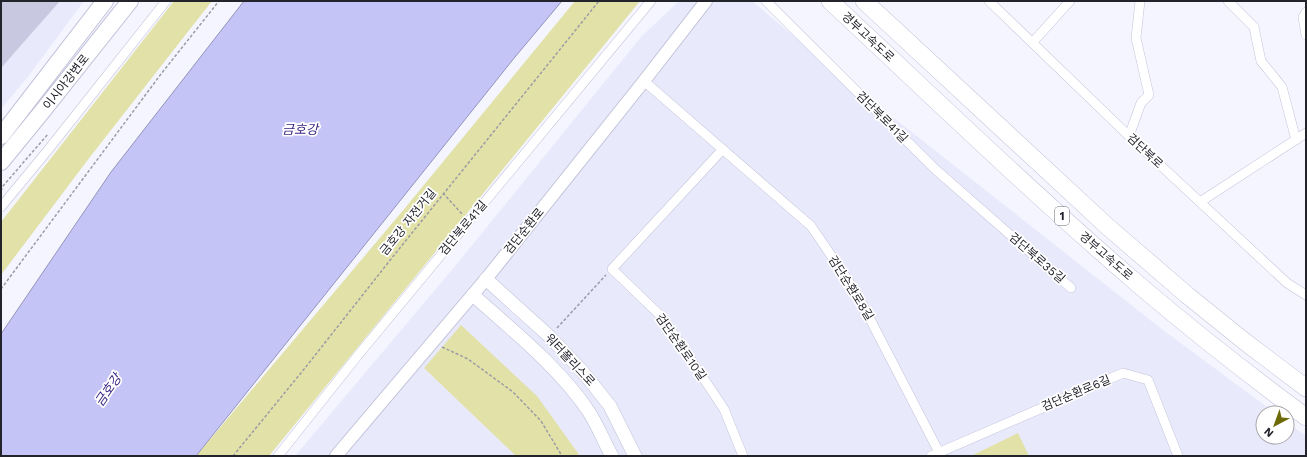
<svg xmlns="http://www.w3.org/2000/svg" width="1307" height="457" font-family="'Work Sans','Noto Sans KR',sans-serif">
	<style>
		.built { fill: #e9e9fc }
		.green { fill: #e2e2a8 }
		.water { fill: #c4c4f7; stroke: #9494ba }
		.building { fill: #c8c8e0 }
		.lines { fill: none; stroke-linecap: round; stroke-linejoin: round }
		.minor-casing { stroke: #c2c2da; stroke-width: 10 }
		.tertiary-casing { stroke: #c2c2da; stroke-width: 14 }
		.secondary-casing { stroke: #c2c2da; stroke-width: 14 }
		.trunk-casing { stroke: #c2c2da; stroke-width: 18 }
		.motorway-casing { stroke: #c2c2da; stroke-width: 18 }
		.path { stroke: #9b9ba4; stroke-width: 1.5; stroke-dasharray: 3 2; stroke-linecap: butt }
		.minor { stroke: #fff; stroke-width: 9 }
		.tertiary { stroke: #fff; stroke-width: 12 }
		.secondary { stroke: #fff; stroke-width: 13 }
		.trunk { stroke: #fff; stroke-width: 16 }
		.motorway { stroke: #fff; stroke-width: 17 }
		.labels { text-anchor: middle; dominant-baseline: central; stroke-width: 3.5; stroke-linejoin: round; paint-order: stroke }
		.shield { fill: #fff; stroke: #65656b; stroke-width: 1 }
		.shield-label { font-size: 11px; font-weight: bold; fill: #23232c }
		.street-label { font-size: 12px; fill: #23232c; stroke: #fff }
		.water-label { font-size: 13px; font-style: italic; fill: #372381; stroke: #fff }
	</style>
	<rect width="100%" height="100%" fill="#f4f5fe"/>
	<path class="built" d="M1 1H84L27 78 1 109Z
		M679 1H752L848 82 1163 330 1275 413H1263V437H1287V422L1306 436V456H295L456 265 641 37Z"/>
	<path class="green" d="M174 1H212L90 157 1 275V222Z
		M575 1H640L269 456H196L405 208Z
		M461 325 537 396 580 456H516L424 368Z
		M1018 433 1029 456H971Z"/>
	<path class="water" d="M244 1H562L515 57 196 456H1V334L111 172Z"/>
	<path class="building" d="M1 1H60L1 68Z"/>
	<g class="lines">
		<g class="minor-casing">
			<path id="minor" d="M766 1 935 169 1071 288
				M989 1 1129 136 1287 283 1306 295
				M1228 1 1254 27 1261 61 1282 87 1296 140
				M1306 12 1303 17 1306 35
				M1033 42 1070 1
				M644 81 811 226 856 292 941 456
				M1129 136 1141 103 1149 95 1136 38 1140 1
				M723 149 612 269 663 318 724 409 743 456
				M1200 202 1306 133
				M1 207 48 150 166 1
				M278 456 359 354 651 1
				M931 456 1123 373 1148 380 1178 456"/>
		</g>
		<g class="tertiary-casing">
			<path id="tertiary" d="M336 456 486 279 644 81 706 1"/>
		</g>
		<g class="secondary-casing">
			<path id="secondary" d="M486 279 549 336 583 372 610 406 635 456
				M473 295C513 331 559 367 589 412 598 426 604 442 612 456"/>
		</g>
		<g class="trunk-casing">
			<path id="trunk" d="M1 136 105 1
				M1 162 41 113 130 1"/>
		</g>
		<g class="motorway-casing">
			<path id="motorway" d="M830 1C932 96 1033 194 1139 285 1193 331 1249 375 1306 417
				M864 1 1108 227 1187 295 1244 341 1306 388"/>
		</g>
		<path class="path" d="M1 191 3 186 48 134
			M443 193 462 214
			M1 289 161 74 219 1
			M557 328 606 275
			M442 347 468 359 513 392 541 421 562 456
			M233 456 305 368 391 259 599 1"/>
		<use href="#minor" class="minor"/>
		<use href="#tertiary" class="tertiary"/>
		<use href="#secondary" class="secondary"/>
		<use href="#trunk" class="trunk"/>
		<use href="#motorway" class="motorway"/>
	</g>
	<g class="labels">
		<rect class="shield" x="1055" y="207" width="14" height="18" rx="3"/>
		<g class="shield-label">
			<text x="1062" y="216">1</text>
		</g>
		<g class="street-label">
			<text transform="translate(868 37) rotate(43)">경부고속도로</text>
			<text transform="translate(66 82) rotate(-52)">이시아강변로</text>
			<text transform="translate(882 117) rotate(45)">검단북로41길</text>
			<text transform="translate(1145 151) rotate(43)">검단북로</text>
			<text transform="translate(408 222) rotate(-51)">금호강 자전거길</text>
			<text transform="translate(463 228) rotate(-50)">검단북로41길</text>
			<text transform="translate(524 231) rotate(-51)">검단순환로</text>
			<text transform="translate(1106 256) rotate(41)">경부고속도로</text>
			<text transform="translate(1037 258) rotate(41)">검단북로35길</text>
			<text transform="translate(851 288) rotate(58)">검단순환로8길</text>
			<text transform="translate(681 347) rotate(55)">검단순환로10길</text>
			<text transform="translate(570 360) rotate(47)">워터폴리스로</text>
			<text transform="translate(1076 393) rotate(-23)">검단순환로6길</text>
		</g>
		<g class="water-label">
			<text x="300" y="129">금호강</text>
			<text transform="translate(108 390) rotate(-55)">금호강</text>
		</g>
	</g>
	<rect width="1307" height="457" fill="none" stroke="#23232c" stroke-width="4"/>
	<g transform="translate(1275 425) rotate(221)"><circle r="19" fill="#ffffff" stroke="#a7a7ab"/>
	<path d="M0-3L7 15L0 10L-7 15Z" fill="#6d6904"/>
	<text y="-6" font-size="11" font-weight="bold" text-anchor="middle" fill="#23232c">N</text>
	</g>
</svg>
